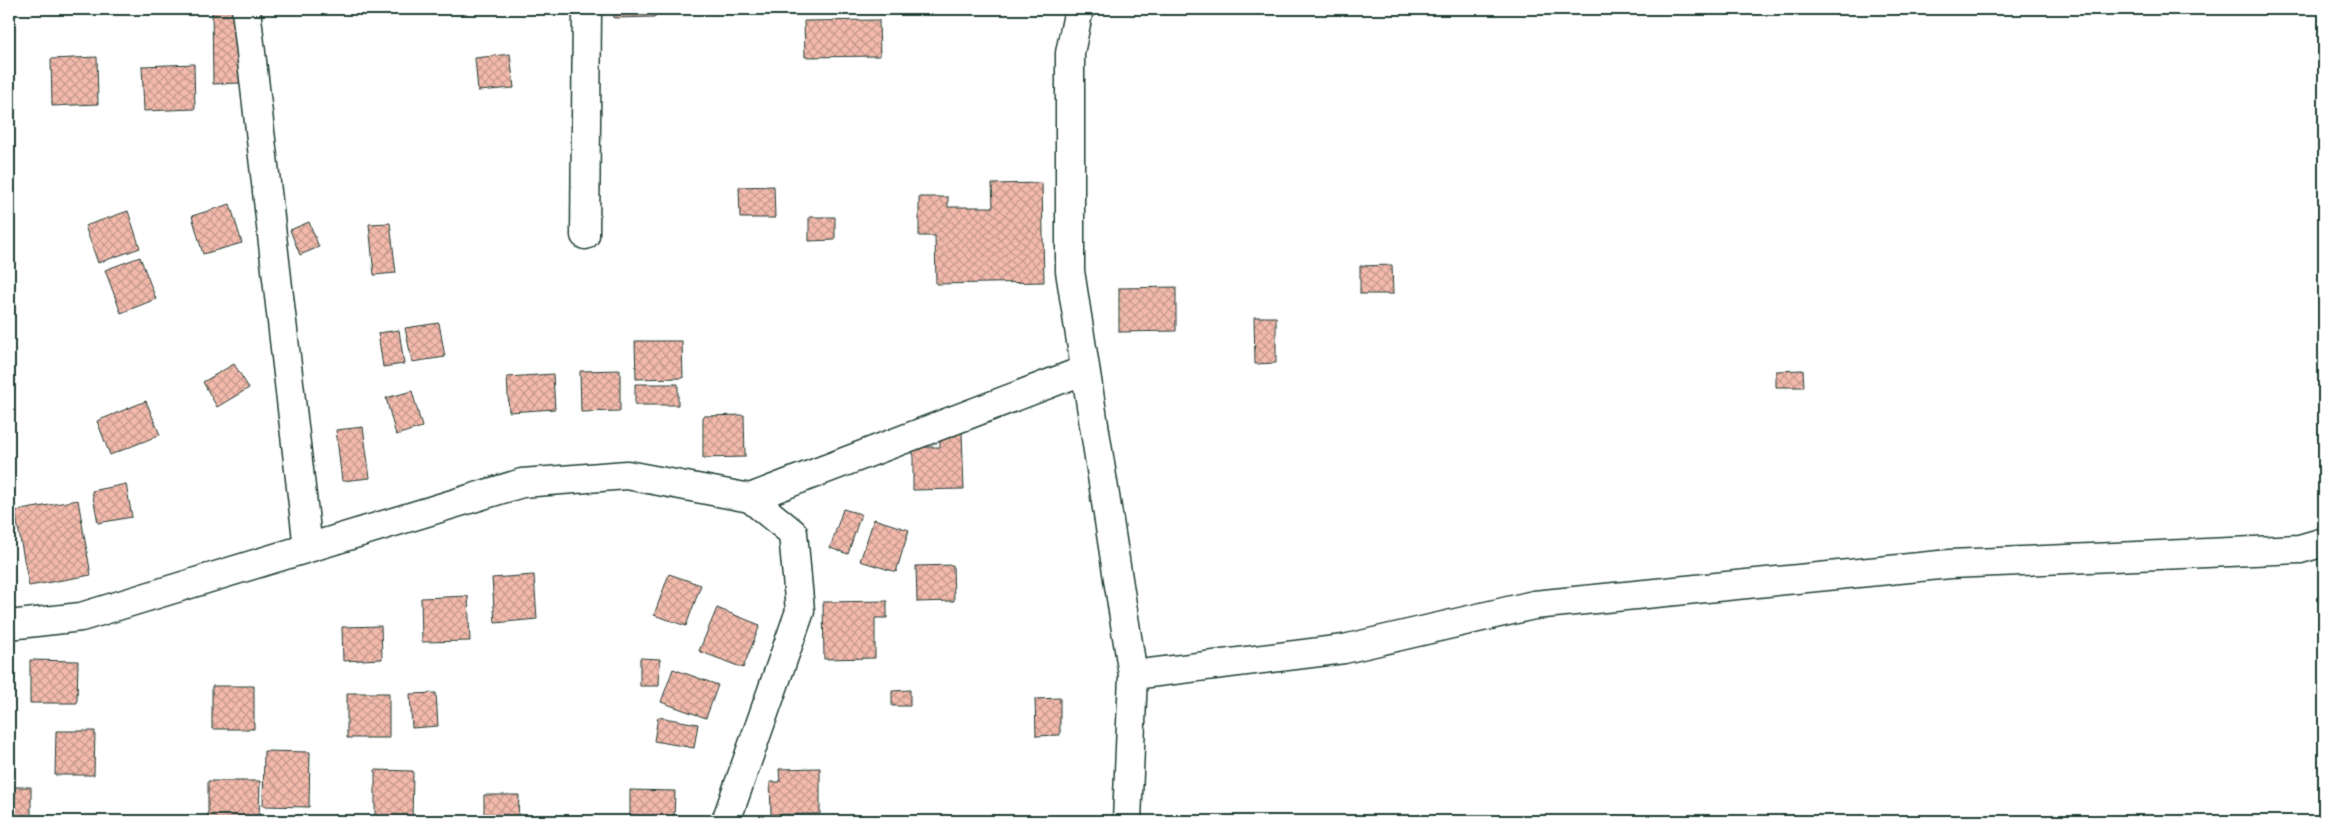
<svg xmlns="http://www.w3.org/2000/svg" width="2333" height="830" font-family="Itim,sans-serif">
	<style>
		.building { fill: url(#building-cross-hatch); stroke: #1f3d34 }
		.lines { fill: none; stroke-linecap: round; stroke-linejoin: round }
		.minor-casing { stroke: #1f3d34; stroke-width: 31 }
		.minor { stroke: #fff; stroke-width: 28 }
	</style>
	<defs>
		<pattern id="building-cross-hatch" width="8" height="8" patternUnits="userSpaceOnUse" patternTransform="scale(1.25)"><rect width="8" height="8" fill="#f3baac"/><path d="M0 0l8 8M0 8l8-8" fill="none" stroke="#c4988d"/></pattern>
	</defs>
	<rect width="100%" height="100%" fill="#fff"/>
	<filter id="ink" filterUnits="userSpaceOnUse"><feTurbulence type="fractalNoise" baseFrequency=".02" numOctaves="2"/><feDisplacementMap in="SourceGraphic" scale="10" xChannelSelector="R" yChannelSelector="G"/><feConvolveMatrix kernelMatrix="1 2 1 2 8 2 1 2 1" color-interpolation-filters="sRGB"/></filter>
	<g filter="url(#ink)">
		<path class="building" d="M212 9H239L241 83 213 84Z
			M614 9H655V17L614 18Z
			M879 20 880 56 805 57 804 21Z
			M510 54 514 88 478 91 475 58Z
			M97 57 98 104 52 106 51 59Z
			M194 64 195 109 144 111 142 66Z
			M1042 183 1044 282 936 284 935 236H919V197H948V207H993L992 184Z
			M774 186 775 218H740L739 187Z
			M230 204 242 243 203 254 192 216Z
			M128 211 140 248 98 263 85 226Z
			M809 217H835V240L809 241Z
			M309 222 319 247 300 255 290 230Z
			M390 223 396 273 374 275 369 224Z
			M140 257 156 299 121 313 105 270Z
			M1392 265 1393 294H1360V266Z
			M1176 287V331L1119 332V288Z
			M1254 317H1276V363L1255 364Z
			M439 323 445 357 412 362 405 328Z
			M399 330 404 364 383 367 378 333Z
			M635 341H682L683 378 636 379Z
			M9 344 15 380 9 381Z
			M234 364 249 388 217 407 203 382Z
			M620 370V411L581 412 580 371Z
			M1803 370 1804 387H1776V371Z
			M553 374 555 409 509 412 507 377Z
			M635 384H678V405H635Z
			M412 391 422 427 396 435 386 398Z
			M146 401 160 435 110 455 97 421Z
			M744 415 745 457 703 458V416Z
			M363 427 370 478 342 481 336 430Z
			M940 432H962L964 489 913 490V447H940Z
			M126 484 132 517 98 523 92 491Z
			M78 500 91 575 29 586 15 511Z
			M843 509 861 514 848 554 830 548Z
			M874 519 909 530 896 572 860 561Z
			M953 565 954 601 917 602 916 566Z
			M669 574 701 585 686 626 654 615Z
			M534 575 537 619 495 623 492 578Z
			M468 596 470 641 422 642 421 598Z
			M887 601V618H875V658L824 659 823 602Z
			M717 608 760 625 743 668 699 651Z
			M381 626 382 659 343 661 342 627Z
			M640 658 660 659 659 686H640Z
			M30 660 78 661 77 703H30Z
			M673 669 718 685 706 718 661 702Z
			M212 686H254V729H212Z
			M910 690V706H892V691Z
			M347 693H389V738H347Z
			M436 693 438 726 412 728 410 694Z
			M1060 698V735L1036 736 1035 699Z
			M658 717 698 724 694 748 654 741Z
			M56 731H95L94 775H55Z
			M264 751 310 752 309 807 263 806Z
			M820 768V814L771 815 770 782H780L779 769Z
			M375 770 413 771 412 821H375Z
			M208 781H260L259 820 208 819Z
			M9 787H31V821H9Z
			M630 790 675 791 674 821H630Z
			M484 795H519L518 821H484Z"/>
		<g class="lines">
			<g class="minor-casing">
				<path id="minor" d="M246 9 308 548
					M1079 9 1070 53V271L1133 675 1127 821
					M585 235 587 9
					M750 498 1085 370
					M9 625 81 617 522 483 627 475 750 498 793 533 800 611 726 821
					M1133 675 1344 649 1534 605 1950 564 2300 549 2324 542"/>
			</g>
			<use href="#minor" class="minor"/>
		</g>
	</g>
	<rect width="2333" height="830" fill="none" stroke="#fff" stroke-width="30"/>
	<rect x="15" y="15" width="2303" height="800" fill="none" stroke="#1f3d34" stroke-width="2" filter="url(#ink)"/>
</svg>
